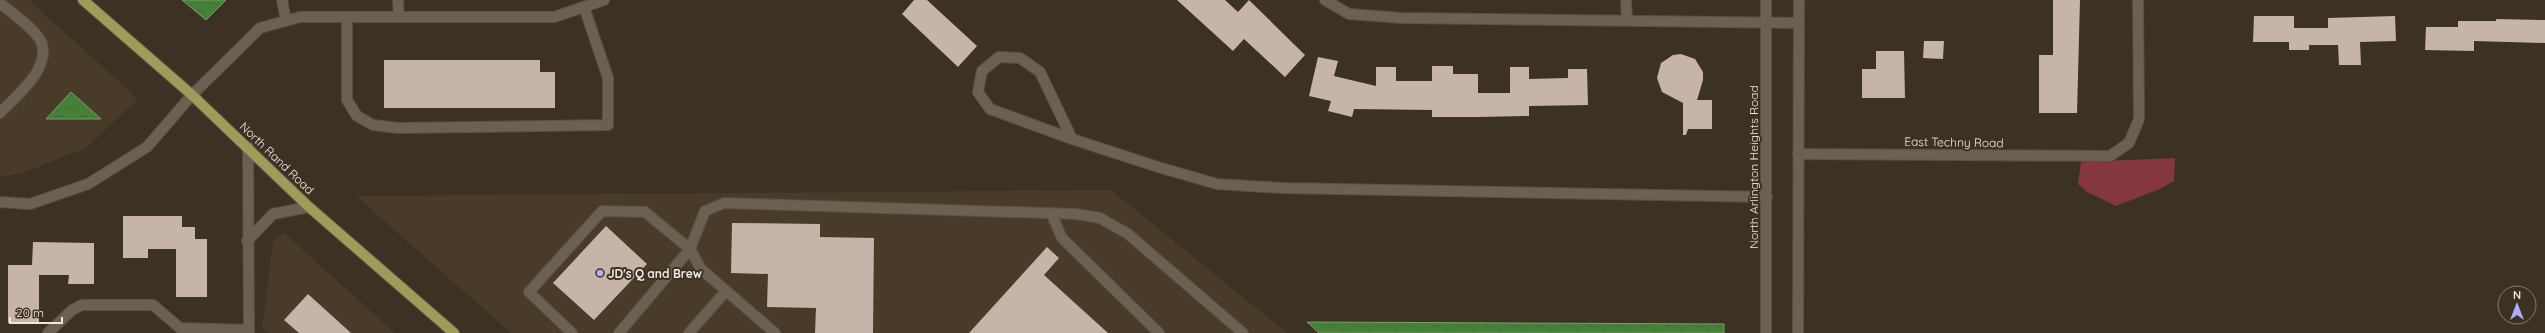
<svg xmlns="http://www.w3.org/2000/svg" width="2545" height="333" font-family="Quicksand,sans-serif">
	<style>
		.built { fill: #483b28 }
		.green { fill: #84373d }
		.water { fill: url(#water-ripples); stroke: #789e6a }
		.building { fill: #c6b3a9 }
		.lines { fill: none; stroke-linecap: round; stroke-linejoin: round }
		.service-casing { stroke: #575044; stroke-width: 12 }
		.minor-casing { stroke: #575044; stroke-width: 12 }
		.secondary-casing { stroke: #575044; stroke-width: 12 }
		.primary-casing { stroke: #575044; stroke-width: 12 }
		.service { stroke: #6b6152; stroke-width: 10 }
		.minor { stroke: #6b6152; stroke-width: 10 }
		.secondary { stroke: #6b6152; stroke-width: 10 }
		.primary { stroke: #9f9b58; stroke-width: 10 }
		.poi-dot { fill: #b2adf9; stroke: #3b3224; stroke-width: 1.5 }
		.labels { text-anchor: middle; dominant-baseline: central; stroke-width: 4; stroke-linejoin: round; paint-order: stroke }
		.street-label { font-size: 12px; fill: #eee8e0; stroke: #3b3224 }
		.poi-label { font-size: 12px; font-weight: bold; fill: #eee8e0; stroke: #3b3224; text-anchor: start }
	</style>
	<defs>
		<pattern id="water-ripples" width="26" height="14" patternUnits="userSpaceOnUse"><rect width="26" height="14" fill="#467f37"/><path d="M2 4q2-2 4 0t4 0M15 11q2-2 4 0t4 0" fill="none" stroke="#46653c"/></pattern>
	</defs>
	<rect width="100%" height="100%" fill="#3b3224"/>
	<path class="built" d="M0 0H29L138 99 86 148 25 172 2 177 0 176Z
		M1111 190 1287 333H511L356 196Z
		M284 233 395 333H269L262 328 273 241Z"/>
	<path class="green" d="M2175 158 2174 181 2160 189 2116 206 2087 192 2078 184 2081 162Z"/>
	<path class="water" d="M182 0H226L206 20Z
		M71 92 101 119H46Z
		M1307 322 1724 324V333H1319Z"/>
	<path class="building" d="M914 0H927L977 46 958 67 902 14Z
		M1177 0H1225L1238 12 1249 0 1305 55 1285 77 1244 39 1233 51Z
		M2053 0H2080L2077 113H2039V55H2053Z
		M2254 16H2294V28H2328V18L2395 16 2396 41 2360 42 2361 65H2339L2338 45H2309V50H2289V42H2253Z
		M2496 19 2545 20V43L2474 41V51L2425 50 2426 27H2458V21H2496Z
		M1924 41H1944L1943 59 1923 58Z
		M1876 51H1904L1905 98H1862V69H1876Z
		M1681 54 1695 59 1703 72V80L1697 100H1712V129H1688L1686 135H1683V103L1662 92 1657 78 1661 63 1673 55Z
		M1318 57 1338 61 1334 76 1376 86V67H1396V81H1432V66H1453V74H1478V93H1510V67H1529V79L1568 78V69H1587L1588 105 1529 106V116L1478 117H1432V110L1354 109 1352 117 1328 111 1331 101 1309 96Z
		M384 60H540V72H555V108H384Z
		M123 216H182V227H195V239H207V297H176V249H148V258H123Z
		M732 223 820 224V237L874 238 873 333H815L816 308 767 307 768 274 731 273Z
		M606 226 647 264 594 320 553 283Z
		M33 242 94 243V284H68L69 275H39V323H8V265H32Z
		M1047 247 1059 258 1044 275 1108 333H969Z
		M308 294 351 333H299L284 320Z"/>
	<g class="lines">
		<g class="service-casing">
			<path id="service" d="M398 0 399 17
				M0 3C11 12 38 31 42 44 49 71 16 96 0 113
				M347 17V100L357 116 373 125 398 128 608 125V78L584 7
				M1072 139 1040 72 1020 58 999 57 982 71 978 92 990 109 1072 139 1158 167 1217 184 1282 188 1767 197
				M1051 213 1062 238 1159 333
				M572 333 529 292 602 211 645 212 690 249 701 269 775 333
				M619 333 690 249 705 211 724 203 1077 214 1100 218 1128 234 1243 333
				M689 333 726 291"/>
		</g>
		<g class="minor-casing">
			<path id="minor" d="M282 0 286 21
				M1325 0 1349 14 1402 18 1799 23
				M1626 0 1627 21
				M248 147 249 333
				M1798 154 2110 156 2129 143 2139 119 2138 0
				M0 202 30 204 88 184 147 147 192 95 260 28 300 17H554L604 0
				M247 241 273 214 309 207
				M48 333 72 310 82 305H153L180 328 249 330"/>
		</g>
		<g class="secondary-casing">
			<path id="secondary" d="M1766 333V0
				M1798 333 1799 0"/>
		</g>
		<g class="primary-casing">
			<path id="primary" d="M83 0 192 95 309 207 454 333"/>
		</g>
		<use href="#service" class="service"/>
		<use href="#minor" class="minor"/>
		<use href="#secondary" class="secondary"/>
		<use href="#primary" class="primary"/>
	</g>
	<circle class="poi-dot" cx="600" cy="273" r="4"/>
	<g class="labels">
		<g class="street-label">
			<text transform="translate(1954 142) rotate(1)">East Techny Road</text>
			<text transform="translate(277 158) rotate(44)">North Rand Road</text>
			<text transform="translate(1753 167) rotate(-90)">North Arlington Heights Road</text>
		</g>
		<g class="poi-label">
			<text x="608" y="273">JD's Q and Brew</text>
		</g>
	</g>
	<g transform="translate(2517 305)"><circle r="19" fill="#3b3224" stroke="#837b6f"/>
	<path d="M0-3L7 15L0 10L-7 15Z" fill="#b2adf9"/>
	<text y="-6" font-size="11" font-weight="bold" text-anchor="middle" fill="#eee8e0">N</text>
	</g>
	<path d="M10 317v6h52v-6" fill="none" stroke="#eee8e0" stroke-width="2"/>
	<text x="16" y="317" font-size="12" fill="#eee8e0" stroke="#3b3224" stroke-width="3" paint-order="stroke">20 m</text>
</svg>
